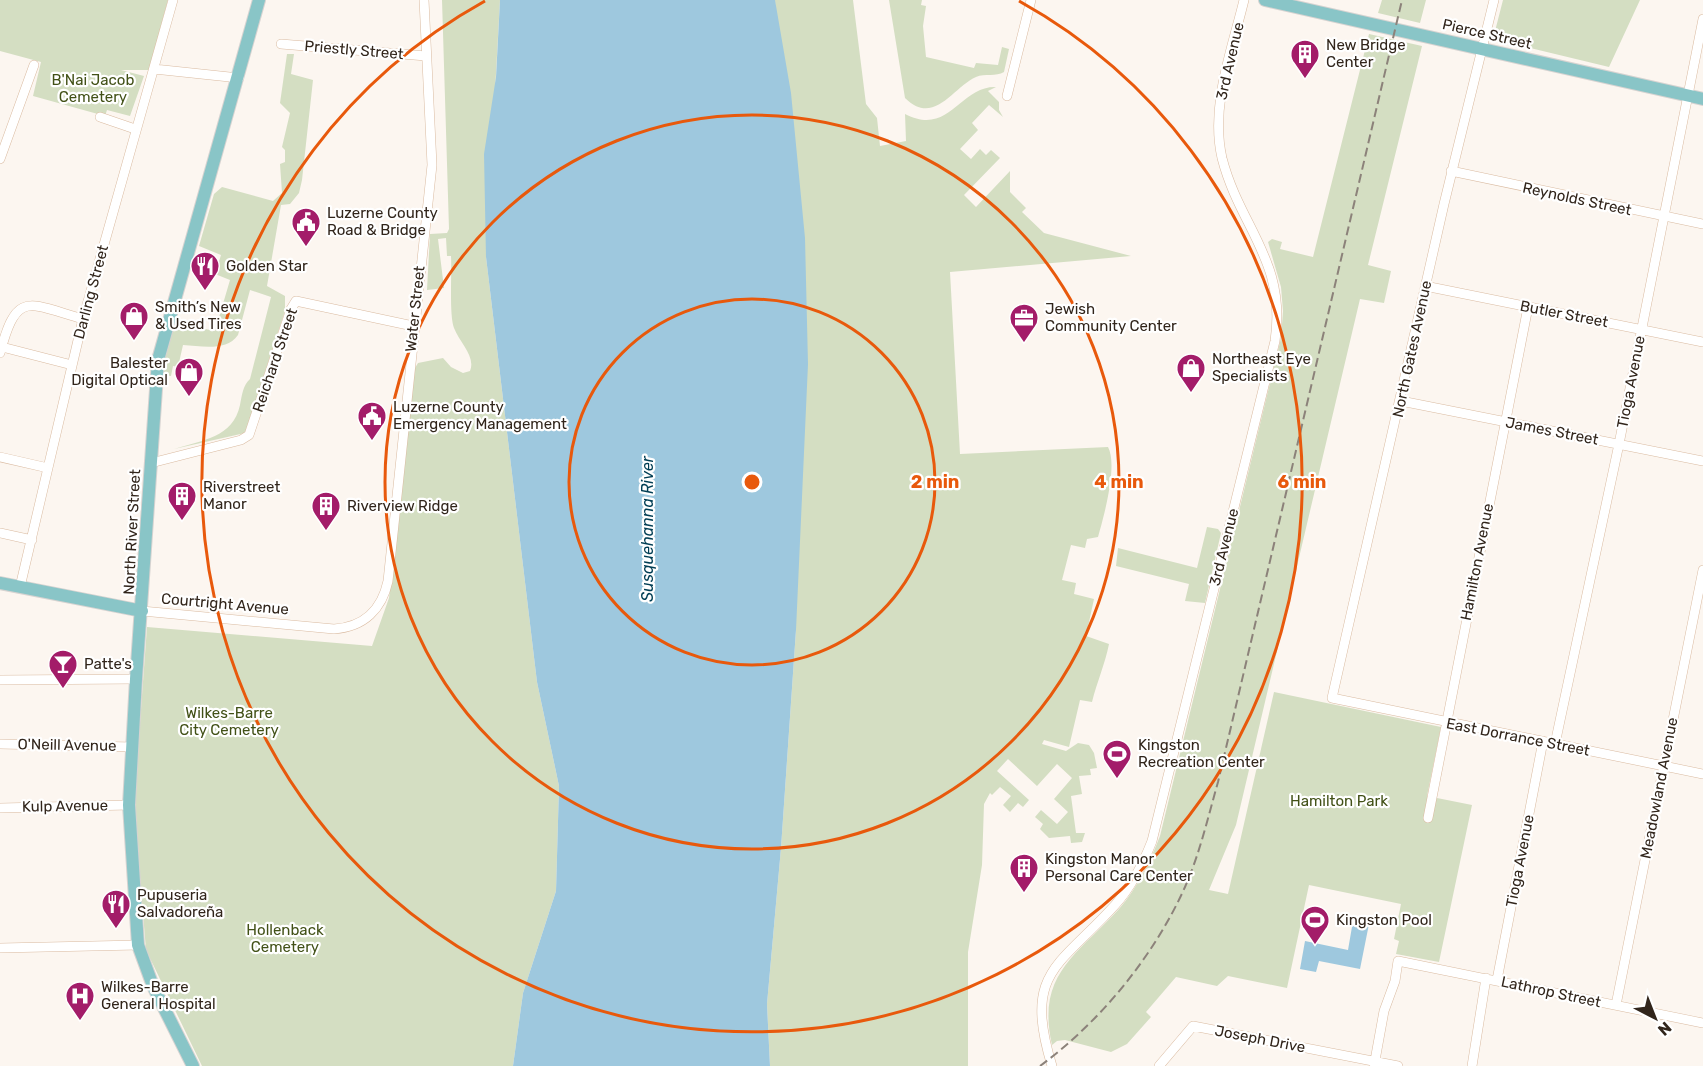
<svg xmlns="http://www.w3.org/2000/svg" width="1703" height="1066" font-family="Rubik,sans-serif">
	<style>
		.green { fill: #d4dec2 }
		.water { fill: #9ec8de }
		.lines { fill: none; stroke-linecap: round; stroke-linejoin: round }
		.minor-casing { stroke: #dabba1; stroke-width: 10 }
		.major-casing { stroke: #d6d3d1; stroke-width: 14 }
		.minor { stroke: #fff; stroke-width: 9 }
		.major { stroke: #89c5c7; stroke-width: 12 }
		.rail { stroke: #8c827a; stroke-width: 2; stroke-dasharray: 9 4.5; stroke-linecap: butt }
		.ring { fill: none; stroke: #e8590c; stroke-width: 3 }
		.labels { text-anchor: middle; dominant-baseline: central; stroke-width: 4.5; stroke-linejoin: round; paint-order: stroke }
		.street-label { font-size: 15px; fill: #31251b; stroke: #fff }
		.poi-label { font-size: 15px; fill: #31251b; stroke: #fff; text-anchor: start }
		.park-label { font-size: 15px; fill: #425117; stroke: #fff }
		.water-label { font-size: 16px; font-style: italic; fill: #013e54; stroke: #fff }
		.centre { fill: #e8590c; stroke: #fff; stroke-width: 3 }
		.ring-label { font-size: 18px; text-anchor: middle; font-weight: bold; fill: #e8590c; stroke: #fff; stroke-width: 4.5; stroke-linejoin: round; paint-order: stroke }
	</style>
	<rect width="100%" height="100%" fill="#fcf6f0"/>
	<path class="green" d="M0 0H168L149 70H121L144 76 130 116 107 110 105 116 33 96 41 62 0 51Z
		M442 0H500L486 257 537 682 559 786 556 891 523 993 513 1066H202L146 950 134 805 147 627 372 646 389 598 415 368 418 363 443 358 451 367 463 373 470 371C476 357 460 343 454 328 449 315 452 273 451 256H447L446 238 438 239 444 288 427 290 430 234 447 233 449 229Z
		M775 0H853L866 104 877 118 880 146 906 141 905 114C950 137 959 86 996 87L988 91 999 102V110L1003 117 989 105 972 123 978 130 960 149 971 159 980 149 986 155 991 150 1000 158 964 195 976 207 1010 171V192L1026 208 1022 212 1044 233 1131 256 950 272 960 454 1108 447C1118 465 1104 516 1098 537L1087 539 1085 548 1071 545 1062 580 1076 583 1074 594 1094 599 1086 636 1109 644C1105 664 1097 682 1092 702L1080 700 1069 747 1044 740 1042 744 1066 751 1078 743 1089 745 1094 753 1097 768 1090 769 1091 775 1079 776 1082 794 1071 796 1076 833H1085L1082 842 1071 843 1070 836 1049 838 1040 829 1043 824 1035 817 1041 810 1057 824 1068 812 1054 799 1072 778 1057 764 1037 786 1008 759 997 771 1029 800 1023 807 1018 803 1010 812 1003 805 1011 796 1000 787 992 795 990 793 984 804 982 865 968 952V1066H770L767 1004 781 848 796 630Z
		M889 0H922L921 5 926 6 923 26 926 57 974 68 976 63 998 65 1002 47 1009 49 1004 72C996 77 985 73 976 77 953 87 934 127 905 98Z
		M1382 0H1426L1420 23 1378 13Z
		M1503 0H1640L1609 67 1493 39Z
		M1369 34 1422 46 1368 265 1391 271 1384 303 1360 299 1236 825 1209 890 1228 894 1274 692 1441 727 1427 796 1472 805 1439 962 1396 954 1399 941 1394 939 1401 904 1309 885 1287 988 1228 976 1217 986 1176 977 1146 1012 1151 1017 1127 1044 1111 1052 1065 1040 1057 1041 1052 1045C1036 974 1077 955 1119 909 1137 888 1150 862 1160 836L1281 338 1283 311 1281 287 1268 242 1272 239 1282 242 1280 249 1313 257Z
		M287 54H294L291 74 313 80 302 180 299 193 290 204 281 205 267 286 285 296V311L245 433 174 449C202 440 233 438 240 405 242 395 243 385 250 379L271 297 250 290 238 335C226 352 201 346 183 345L178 367 173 366 171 376 162 375 163 358 173 322 215 331 230 280 215 274 221 255 199 246 214 194 222 187 273 201 282 193 280 164 285 162V150L282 147 290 113 280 103Z
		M1207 527 1218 529 1221 533 1205 603 1185 601 1189 584 1116 566 1118 548 1197 568Z"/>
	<path class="water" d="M500 0H775L791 93 805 238 808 364 796 630 781 848 767 1004 770 1066H513L523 993 556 891 559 786 537 682 486 257 484 154 496 77Z
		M1353 921 1369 924 1360 969 1319 961 1316 972 1300 969 1305 941 1348 950Z"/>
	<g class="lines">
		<g class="minor-casing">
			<path id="minor" d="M1494 0 1444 204 1332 698 1703 774
				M281 44 426 56
				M154 69 239 78
				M1007 96 1031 0
				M100 117 135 129
				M0 159 34 65
				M1451 171 1703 224
				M1425 286 1703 342
				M2 347 72 365
				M0 353C17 290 27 303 83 319
				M1401 401 1703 461
				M0 457 48 468
				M151 463 241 440 249 435 291 309 296 301 413 326
				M0 533 32 540
				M20 587 83 319 173 0
				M142 611 334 629C364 627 382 609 388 581L432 165 424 0
				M0 680 136 679
				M0 744 133 747
				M1555 744 1619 444 1703 19
				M0 808 129 805
				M1428 818 1528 307
				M0 948 138 945
				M1497 980 1543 741
				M1616 1005 1703 570
				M1052 1066C1023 971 1059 967 1115 905 1131 887 1143 864 1152 841L1275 341C1287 261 1240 228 1222 158 1210 106 1232 50 1244 0
				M1159 1066 1193 1026 1398 1066
				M1374 1066 1384 1011 1395 981 1398 961 1703 1023
				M1472 1066 1486 978"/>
		</g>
		<g class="major-casing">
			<path id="major" d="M1265 0 1703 99
				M0 583 142 611
				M193 1066 153 986 138 945 129 805 136 679 158 360 259 0"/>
		</g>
		<use href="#minor" class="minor"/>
		<use href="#major" class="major"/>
		<path class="rail" d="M1040 1066C1101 1021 1154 956 1185 887 1200 853 1208 817 1218 782L1402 0"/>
	</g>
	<g class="ring">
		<circle cx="752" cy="482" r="183"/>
		<circle cx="752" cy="482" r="367"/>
		<path d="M1019 1A550 550 0 1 1 485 1"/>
	</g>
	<defs>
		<g id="building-pin" transform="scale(1.5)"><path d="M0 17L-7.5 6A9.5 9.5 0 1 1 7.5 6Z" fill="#a31c69" stroke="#fff"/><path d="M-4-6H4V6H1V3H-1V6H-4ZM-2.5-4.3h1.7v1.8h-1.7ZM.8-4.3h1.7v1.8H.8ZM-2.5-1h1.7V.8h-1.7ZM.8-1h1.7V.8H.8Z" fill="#fff"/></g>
		<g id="civic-pin" transform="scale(1.5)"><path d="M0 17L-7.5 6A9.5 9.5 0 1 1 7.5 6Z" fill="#a31c69" stroke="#fff"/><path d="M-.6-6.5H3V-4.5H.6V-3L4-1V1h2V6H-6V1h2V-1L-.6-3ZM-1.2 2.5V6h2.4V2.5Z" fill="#fff"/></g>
		<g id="restaurant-pin" transform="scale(1.5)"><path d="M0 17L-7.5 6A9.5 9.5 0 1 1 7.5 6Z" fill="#a31c69" stroke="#fff"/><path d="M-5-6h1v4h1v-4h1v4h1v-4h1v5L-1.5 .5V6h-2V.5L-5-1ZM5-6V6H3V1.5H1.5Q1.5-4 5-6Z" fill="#fff"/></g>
		<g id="shop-pin" transform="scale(1.5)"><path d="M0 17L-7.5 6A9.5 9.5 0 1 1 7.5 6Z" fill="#a31c69" stroke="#fff"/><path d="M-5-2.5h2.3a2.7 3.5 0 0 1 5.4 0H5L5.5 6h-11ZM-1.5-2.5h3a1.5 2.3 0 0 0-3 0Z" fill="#fff"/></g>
		<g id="office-pin" transform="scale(1.5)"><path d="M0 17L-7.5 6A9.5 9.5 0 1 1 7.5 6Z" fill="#a31c69" stroke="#fff"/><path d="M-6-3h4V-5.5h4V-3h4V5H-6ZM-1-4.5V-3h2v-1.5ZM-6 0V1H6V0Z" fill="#fff"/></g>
		<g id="bar-pin" transform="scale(1.5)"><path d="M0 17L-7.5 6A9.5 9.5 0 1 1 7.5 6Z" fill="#a31c69" stroke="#fff"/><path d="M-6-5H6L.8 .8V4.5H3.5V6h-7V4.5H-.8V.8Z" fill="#fff"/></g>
		<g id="stadium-pin" transform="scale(1.5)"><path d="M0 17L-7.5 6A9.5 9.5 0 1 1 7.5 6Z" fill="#a31c69" stroke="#fff"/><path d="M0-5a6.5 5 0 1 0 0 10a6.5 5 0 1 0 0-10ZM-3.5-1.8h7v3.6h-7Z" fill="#fff"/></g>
		<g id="hospital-pin" transform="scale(1.5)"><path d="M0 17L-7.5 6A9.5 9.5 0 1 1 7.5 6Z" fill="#a31c69" stroke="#fff"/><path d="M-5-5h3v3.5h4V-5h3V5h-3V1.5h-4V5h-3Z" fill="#fff"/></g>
	</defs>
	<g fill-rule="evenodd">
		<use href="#building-pin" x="1305" y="54"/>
		<use href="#civic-pin" x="306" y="222"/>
		<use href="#restaurant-pin" x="205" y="266"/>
		<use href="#shop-pin" x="134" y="316"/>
		<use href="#office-pin" x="1024" y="318"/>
		<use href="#shop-pin" x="1191" y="368"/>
		<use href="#shop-pin" x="189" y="372"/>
		<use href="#civic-pin" x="372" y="416"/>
		<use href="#building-pin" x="182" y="496"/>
		<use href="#building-pin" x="326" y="506"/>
		<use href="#bar-pin" x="63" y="664"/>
		<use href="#stadium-pin" x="1117" y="754"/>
		<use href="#building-pin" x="1024" y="868"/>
		<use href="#restaurant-pin" x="116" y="904"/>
		<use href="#stadium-pin" x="1315" y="920"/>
		<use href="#hospital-pin" x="80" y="996"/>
	</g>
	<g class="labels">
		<g class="street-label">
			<text transform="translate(1487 34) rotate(13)">Pierce Street</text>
			<text transform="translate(354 50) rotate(5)">Priestly Street</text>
			<text transform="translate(1230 61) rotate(-77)">3rd Avenue</text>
			<text transform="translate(1577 199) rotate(12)">Reynolds Street</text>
			<text transform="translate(91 292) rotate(-75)">Darling Street</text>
			<text transform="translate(415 309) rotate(-84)">Water Street</text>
			<text transform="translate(1564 314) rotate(11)">Butler Street</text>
			<text transform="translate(1412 349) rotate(-78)">North Gates Avenue</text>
			<text transform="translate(275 360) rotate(-71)">Reichard Street</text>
			<text transform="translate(1631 382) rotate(-79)">Tioga Avenue</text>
			<text transform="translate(1552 431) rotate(11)">James Street</text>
			<text transform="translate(132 532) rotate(-87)">North River Street</text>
			<text transform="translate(1224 547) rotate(-76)">3rd Avenue</text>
			<text transform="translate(1477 562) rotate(-79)">Hamilton Avenue</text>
			<text transform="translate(225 604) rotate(5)">Courtright Avenue</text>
			<text transform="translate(1518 737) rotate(11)">East Dorrance Street</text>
			<text transform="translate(67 745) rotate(1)">O'Neill Avenue</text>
			<text transform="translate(1659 788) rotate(-79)">Meadowland Avenue</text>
			<text transform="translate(65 806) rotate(-1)">Kulp Avenue</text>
			<text transform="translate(1520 861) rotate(-79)">Tioga Avenue</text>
			<text transform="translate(1551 992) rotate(12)">Lathrop Street</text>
			<text transform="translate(1260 1039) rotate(11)">Joseph Drive</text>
		</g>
		<g class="poi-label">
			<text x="1326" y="45">New Bridge<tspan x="1326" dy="17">Center</tspan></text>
			<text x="327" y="213">Luzerne County<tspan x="327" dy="17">Road &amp; Bridge</tspan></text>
			<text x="226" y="266">Golden Star</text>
			<text x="155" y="307">Smith’s New<tspan x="155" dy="17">&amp; Used Tires</tspan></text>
			<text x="1045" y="309">Jewish<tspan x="1045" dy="17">Community Center</tspan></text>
			<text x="1212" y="359">Northeast Eye<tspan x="1212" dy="17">Specialists</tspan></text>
			<text x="168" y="363" text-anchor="end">Balester<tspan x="168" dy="17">Digital Optical</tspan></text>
			<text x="393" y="407">Luzerne County<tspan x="393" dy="17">Emergency Management</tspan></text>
			<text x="203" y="487">Riverstreet<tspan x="203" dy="17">Manor</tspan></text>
			<text x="347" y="506">Riverview Ridge</text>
			<text x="84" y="664">Patte's</text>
			<text x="1138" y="745">Kingston<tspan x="1138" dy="17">Recreation Center</tspan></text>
			<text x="1045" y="859">Kingston Manor<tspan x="1045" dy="17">Personal Care Center</tspan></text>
			<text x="137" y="895">Pupuseria<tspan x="137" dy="17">Salvadoreña</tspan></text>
			<text x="1336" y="920">Kingston Pool</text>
			<text x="101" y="987">Wilkes-Barre<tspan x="101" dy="17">General Hospital</tspan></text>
		</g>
		<g class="park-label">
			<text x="93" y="80">B'Nai Jacob<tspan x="93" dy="17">Cemetery</tspan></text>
			<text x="229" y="713">Wilkes-Barre<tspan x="229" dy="17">City Cemetery</tspan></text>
			<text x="1339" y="801">Hamilton Park</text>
			<text x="285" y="930">Hollenback<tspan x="285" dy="17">Cemetery</tspan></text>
		</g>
		<g class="water-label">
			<text transform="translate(647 529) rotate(-90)">Susquehanna River</text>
		</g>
	</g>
	<circle cx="752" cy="482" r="9" class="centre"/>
	<g class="ring-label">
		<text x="935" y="488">2 min</text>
		<text x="1119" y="488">4 min</text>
		<text x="1302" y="488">6 min</text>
	</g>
	<g transform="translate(1655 1018) rotate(138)" stroke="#ffffff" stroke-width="4.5" paint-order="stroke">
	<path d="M0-4.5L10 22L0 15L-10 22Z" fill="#31251b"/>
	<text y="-9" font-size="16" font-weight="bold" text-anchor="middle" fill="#31251b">N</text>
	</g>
</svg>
